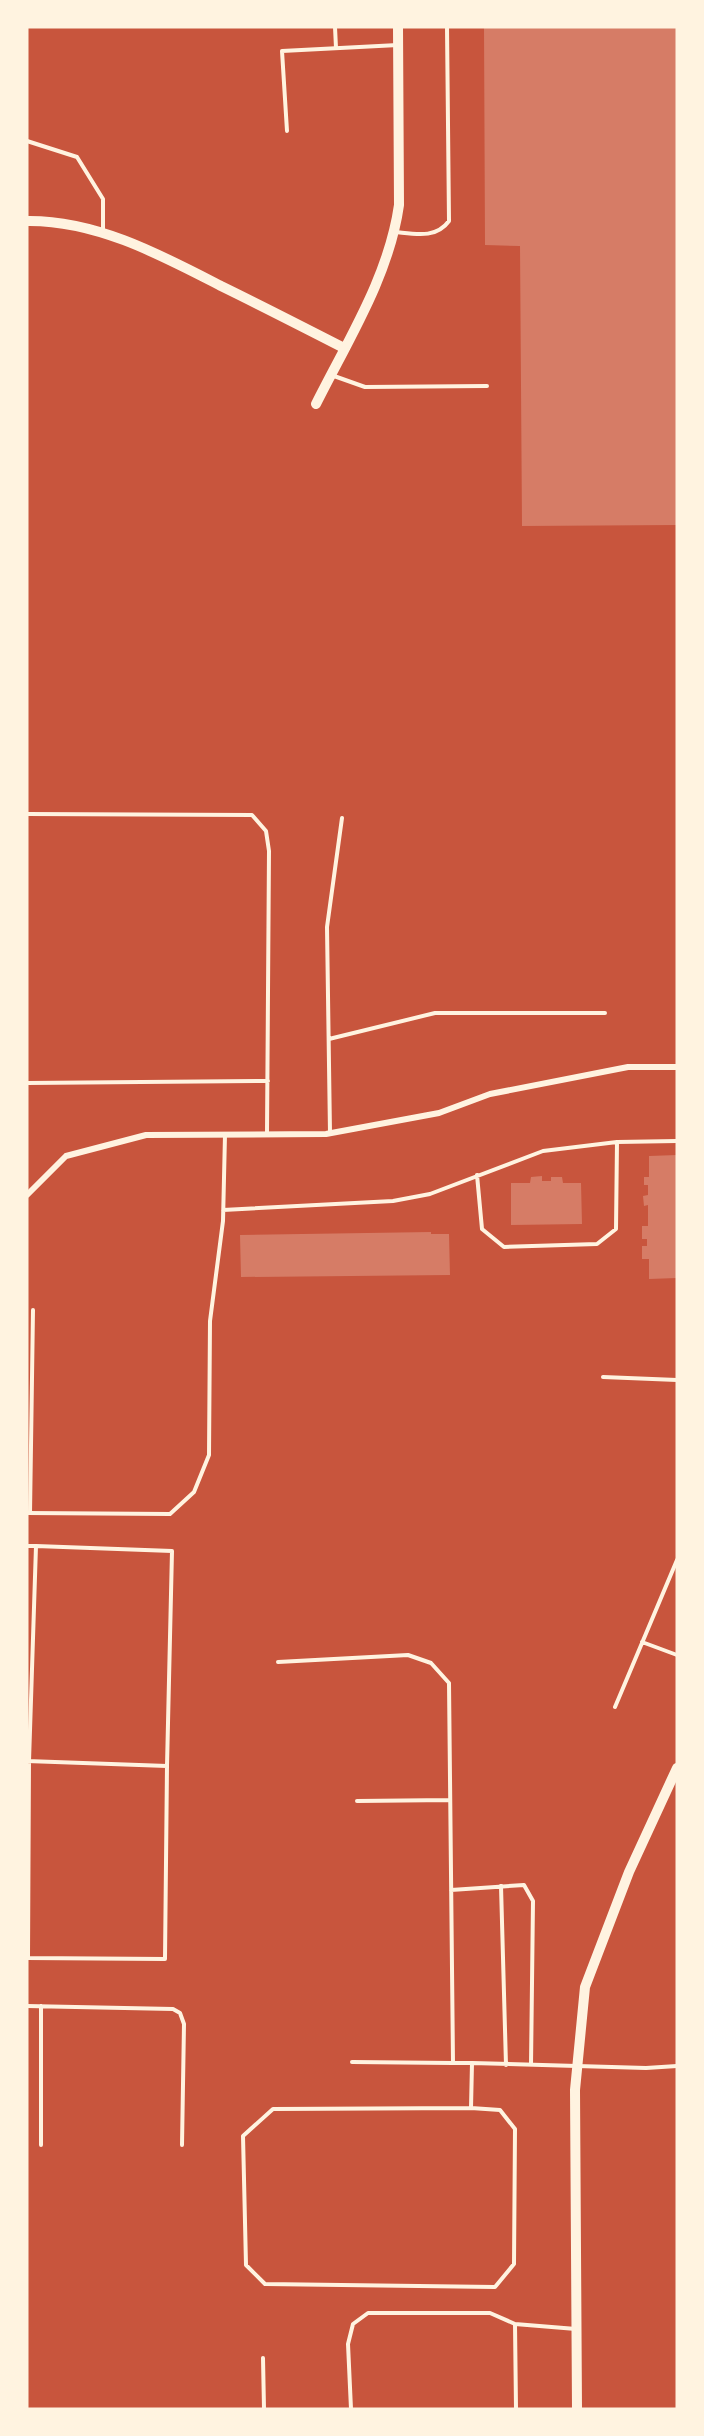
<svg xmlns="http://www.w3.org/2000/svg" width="704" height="2436" font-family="'Roboto Condensed',sans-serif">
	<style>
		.building { fill: #d67c66 }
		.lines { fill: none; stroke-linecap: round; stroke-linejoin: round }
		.service { stroke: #fff3e0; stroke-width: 4 }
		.minor { stroke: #fff3e0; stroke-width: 6 }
		.tertiary { stroke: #fff3e0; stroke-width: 10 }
		.secondary { stroke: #fff3e0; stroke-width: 10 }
	</style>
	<rect width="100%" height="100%" fill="#c8553d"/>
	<path class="building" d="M484 27H677V525L522 526 520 246 485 245Z
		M677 1155V1278L649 1279V1259H642V1246H647V1239H642V1226H648V1205L644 1206 643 1196 648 1195V1185H644V1177H649V1156Z
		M542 1176V1181H551V1177H562L563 1183H581L582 1224 511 1225V1183H530L531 1177Z
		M431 1232V1234H449L450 1275 241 1277 240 1235Z"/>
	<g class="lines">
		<path class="service" d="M335 27 336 48
			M287 131 282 51 398 45
			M27 141 77 157 103 199V231
			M395 232C415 234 436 239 449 221L447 27
			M334 376 365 387 487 386
			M27 814 252 815 266 831 269 851 267 1134
			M329 1039 435 1013H605
			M27 1083 268 1081
			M330 1133 327 927 342 818
			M477 1175 482 1229 504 1247 597 1244 616 1229 617 1142
			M223 1210 393 1201 430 1194 543 1151 617 1142 677 1141
			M603 1377 677 1380
			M27 1513 170 1514 194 1492 209 1455 210 1321 223 1221 225 1135
			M30 1513 33 1310
			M27 1546H36L29 1761 28 1958
			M36 1546 172 1551 167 1766
			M642 1642 677 1655
			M278 1662 408 1655 431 1663 449 1683 453 2063H472
			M615 1707 677 1560
			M27 1761 167 1766 165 1959 27 1958
			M357 1801 450 1800
			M501 1886 506 2065
			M451 1890 524 1885 533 1901 531 2065
			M27 2006 173 2009 180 2013 184 2024 182 2145
			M352 2062 453 2063
			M471 2108 273 2109 243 2136 246 2265 265 2284 495 2287 514 2264 515 2129 500 2110 471 2108 472 2063 646 2068 677 2066
			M41 2145V2006
			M515 2324 516 2409
			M263 2358 264 2409
			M351 2409 348 2344 353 2324 368 2313H490L515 2324 576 2329"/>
		<path class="minor" d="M27 1195 66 1156 146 1135 326 1134 439 1113 490 1094 628 1067H677"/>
		<path class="tertiary" d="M27 221C96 220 161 255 221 286 262 306 303 327 344 348
			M316 404C348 340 389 276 399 205L398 27"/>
		<path class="secondary" d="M577 2409 575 2090 585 1987 629 1872 677 1768"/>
	</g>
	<rect width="704" height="2436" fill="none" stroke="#fff3e0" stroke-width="57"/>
</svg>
